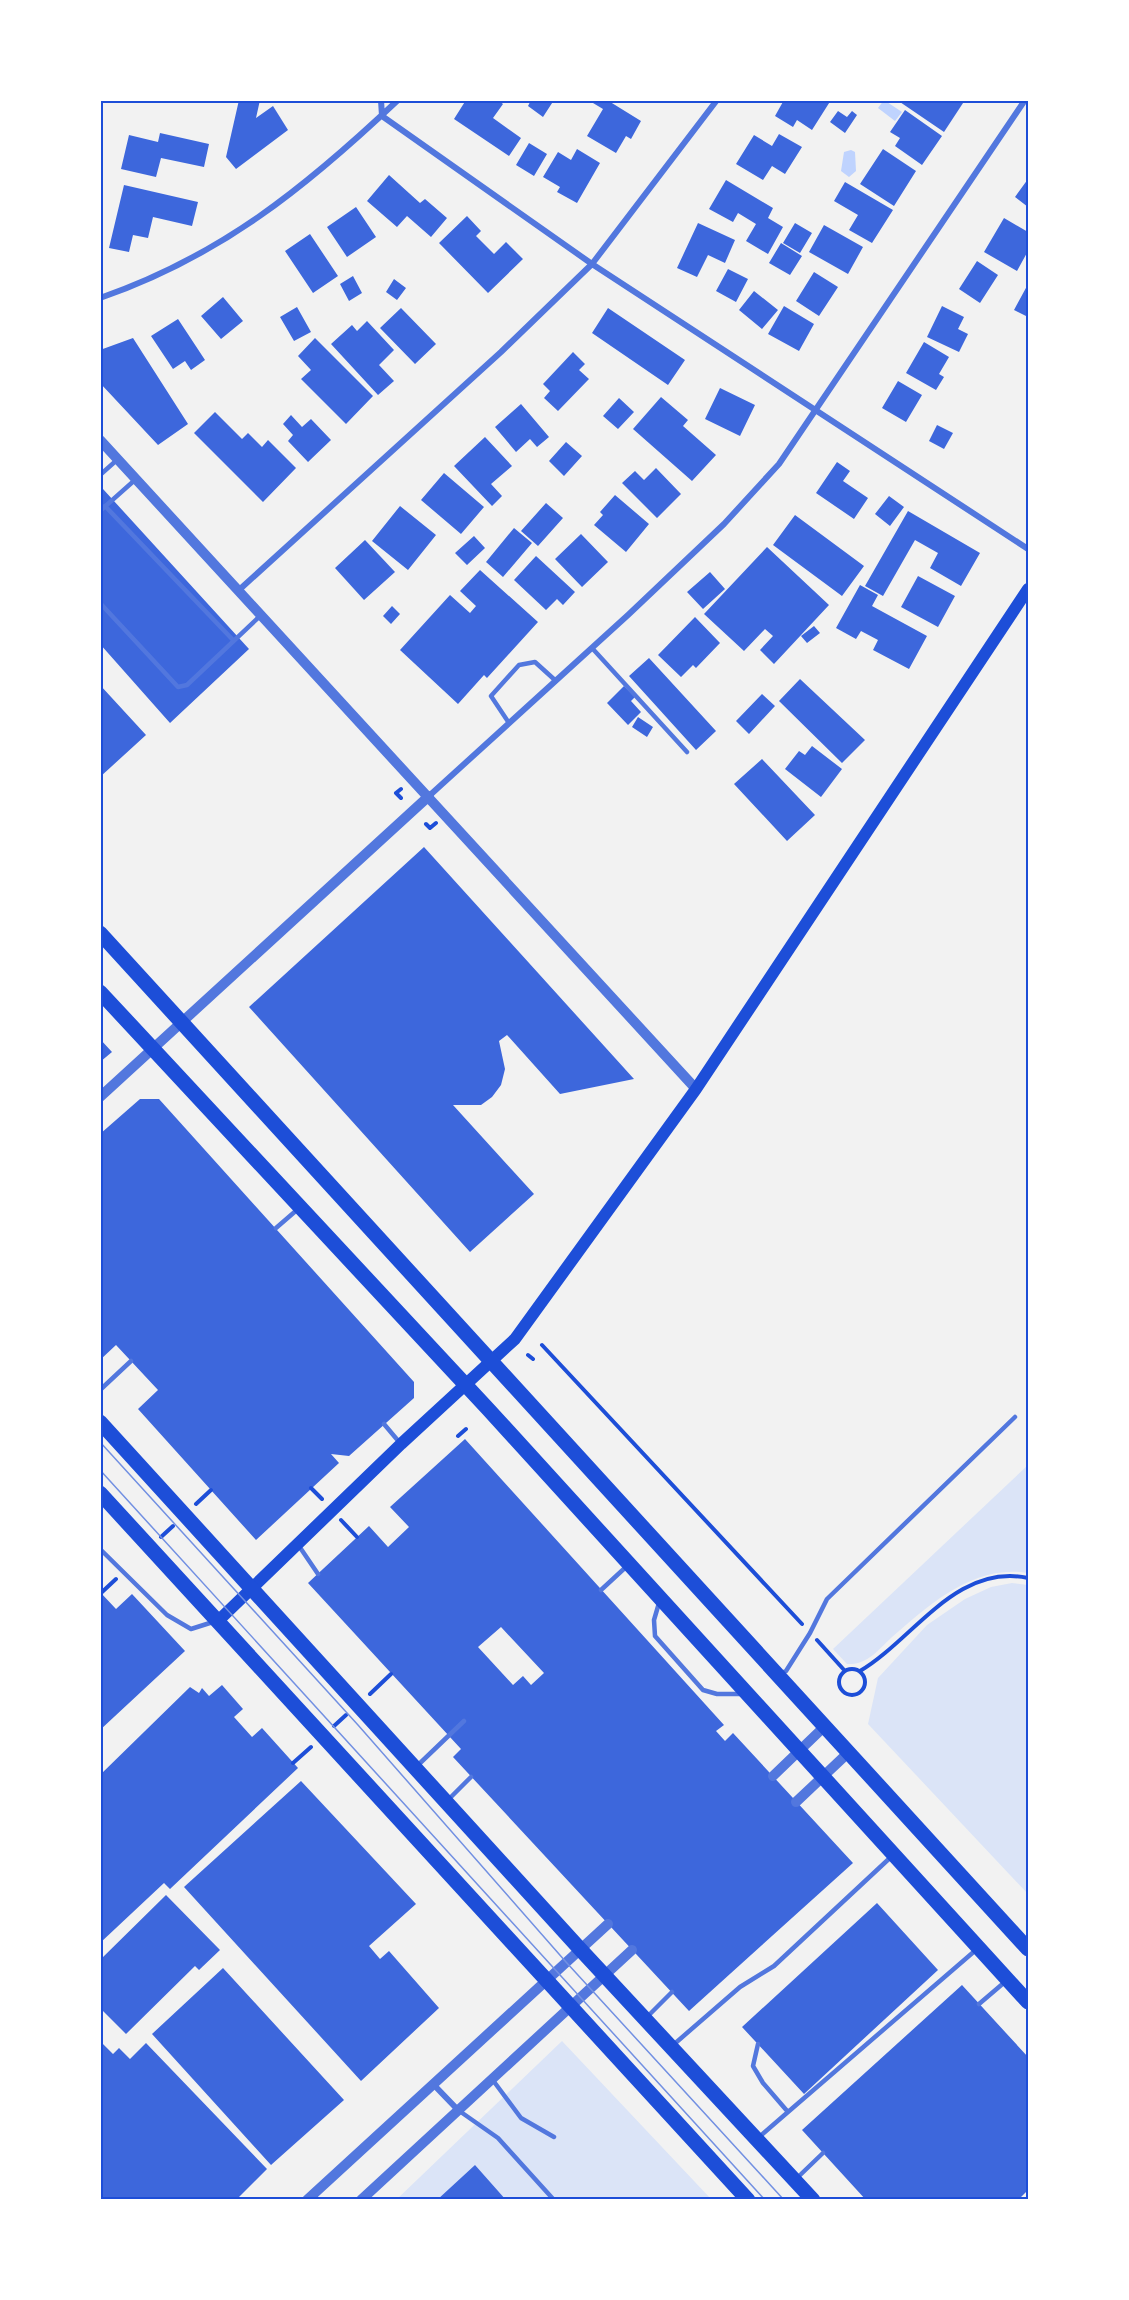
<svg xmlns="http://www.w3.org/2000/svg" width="1129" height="2300" font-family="'Roboto Condensed',sans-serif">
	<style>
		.green { fill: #dbe4f7 }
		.water { fill: #bfd3fe }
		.building { fill: #3d67dc; fill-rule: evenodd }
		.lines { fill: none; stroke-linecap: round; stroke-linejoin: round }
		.path { stroke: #1d4ed8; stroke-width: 4 }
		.service { stroke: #5277de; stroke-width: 4.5 }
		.minor { stroke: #5277de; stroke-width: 6 }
		.tertiary { stroke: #5277de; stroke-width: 10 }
		.secondary { stroke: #1d4ed8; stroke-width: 12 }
		.primary { stroke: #1d4ed8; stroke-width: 15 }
		.tram { stroke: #7290e2; stroke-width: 1.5 }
		.neatline { fill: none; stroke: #1d4ed8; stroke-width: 2 }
	</style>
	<rect width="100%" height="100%" fill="#f2f2f2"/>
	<path class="green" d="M1028 1465V1573C974 1564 930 1604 892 1637 878 1650 868 1665 847 1664L833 1649Z
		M1012 1583 1028 1585V1894L868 1724 878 1678 927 1625 965 1599 991 1587Z
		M562 2041 711 2199 396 2200Z"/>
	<path class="water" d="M884 100 902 112 895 121 878 108Z
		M851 150 855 152 856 171 849 177 841 171 844 152Z"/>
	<path class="building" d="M239 100H260L256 118 273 106 288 130 236 169 226 157Z
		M466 100H498L503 104 493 118 521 138 509 156 454 119Z
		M531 100H554L543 117 528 106Z
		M588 100H607L641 121 631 139 626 136 616 153 587 136 603 109Z
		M784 100H831L812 130 797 120 793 127 775 116Z
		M897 100H965L944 132Z
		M905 110 942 136 922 165 895 146 900 138 890 132Z
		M838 111 847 117 852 111 857 115 845 133 830 122Z
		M160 133 209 144 204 167 161 158 156 177 121 169 129 135 158 142Z
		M779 134 802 147 785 174 772 166 763 180 736 164 754 135 772 146Z
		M529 143 547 154 534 176 516 165Z
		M577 149 600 163 577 203 557 192 560 187 543 177 558 152 571 160Z
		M883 149 916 171 894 206 860 184Z
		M389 175 420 203 425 199 447 218 431 237 407 216 397 227 367 201Z
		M1028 179V207L1015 197Z
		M726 180 773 208 768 218 783 227 768 254 746 241 756 224 738 213 733 222 709 209Z
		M845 182 893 210 872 243 849 230 858 215 834 201Z
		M124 185 198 202 192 226 153 217 148 238 133 235 129 252 109 248Z
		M356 207 376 237 347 257 327 227Z
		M467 216 481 231 476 236 494 254 506 242 523 259 488 293 439 243Z
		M1004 218 1028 232V251L1017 271 984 252Z
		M698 223 735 240 725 263 708 255 697 277 677 268Z
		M795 223 812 233 800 253 783 243Z
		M824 225 863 247 848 274 809 252Z
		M310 234 338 276 313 293 285 251Z
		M781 243 802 256 790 275 769 263Z
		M977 261 998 275 980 303 959 289Z
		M728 269 748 279 736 302 716 291Z
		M814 272 838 287 819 316 796 301Z
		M353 276 362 293 349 301 340 284Z
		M394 279 406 288 397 300 386 292Z
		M1027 286 1028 287V317L1014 310Z
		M754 291 778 310 762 329 739 310Z
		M223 297 243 321 221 339 201 316Z
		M784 306 814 324 799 351 768 334Z
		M942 306 964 317 958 329 968 334 959 352 927 337Z
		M297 307 311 332 294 341 280 317Z
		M401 308 436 344 415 364 380 328Z
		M608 308 685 360 668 385 592 333Z
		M178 319 205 360 191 370 185 361 173 369 151 336Z
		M367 321 394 350 379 365 394 381 378 395 331 344 352 325 357 331Z
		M133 338 188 424 158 445 100 383V350Z
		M315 338 373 396 346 424 301 379 311 370 298 356Z
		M924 342 949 357 939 374 944 377 936 390 906 373Z
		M573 352 585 364 579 370 589 379 558 411 544 398 550 391 543 384Z
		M898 381 922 395 906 422 882 408Z
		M720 388 755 405 740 436 705 419Z
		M661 397 688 420 683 426 716 455 692 481 633 429Z
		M619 398 634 412 618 429 603 416Z
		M521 404 549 437 537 447 530 439 516 452 495 427Z
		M215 412 242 439 248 433 262 447 268 440 296 468 263 502 194 433Z
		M291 415 302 427 311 419 331 440 308 462 288 441 293 435 283 424Z
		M937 425 953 433 944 449 929 441Z
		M485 437 512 466 491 484 502 496 492 506 454 466Z
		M566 442 582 456 564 476 549 461Z
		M837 462 850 471 843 481 868 498 854 519 816 493Z
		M656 468 681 494 657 518 622 483 635 471 644 480Z
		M444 473 484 507 461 534 421 500Z
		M103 489 249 649 170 723 100 644V492Z
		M615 495 649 524 626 552 594 525 603 515 600 512Z
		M889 496 904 507 890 526 875 514Z
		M546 503 563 518 538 546 521 531Z
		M400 506 436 535 408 570 372 541Z
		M908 511 980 553 961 586 930 568 938 553 915 540 883 596 865 586Z
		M795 515 864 566 842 596 773 545Z
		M514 528 532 543 503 577 486 562Z
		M581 534 608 562 582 587 555 559Z
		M474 536 485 548 467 565 455 553Z
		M365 540 395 572 364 600 335 568Z
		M767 547 829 605 774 664 760 650 773 636 765 629 744 651 704 614Z
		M536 556 575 592 563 605 557 599 546 610 514 580Z
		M480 570 538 622 487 678 484 675 458 704 400 650 450 595 470 613 476 606 460 591Z
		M710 572 725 589 703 609 687 592Z
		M918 576 955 596 938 627 901 607Z
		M860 585 878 595 872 606 927 636 909 669 873 650 878 640 861 631 856 639 836 628Z
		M392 606 400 614 391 624 383 616Z
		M695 617 720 643 696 668 693 665 681 677 658 655Z
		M814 626 820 633 807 643 801 636Z
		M649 658 716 731 696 750 629 676Z
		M800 679 865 740 842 763 779 701Z
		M100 685 146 735 100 777Z
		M624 686 635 697 631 701 641 712 628 725 607 703Z
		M762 694 775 706 749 734 736 721Z
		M638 717 653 727 647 737 632 727Z
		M812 746 842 769 821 797 785 769 799 751 805 755Z
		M762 759 815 815 787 841 734 784Z
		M424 847 634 1079 560 1094 507 1035 499 1041 505 1069 501 1085 492 1097 481 1105H453L534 1194 470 1252 249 1007Z
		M100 1039 112 1052 100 1062Z
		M140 1099H159L414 1382V1398L349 1456 331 1454 339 1463 256 1540 138 1409 158 1390 116 1345 100 1360V1134Z
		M465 1439 724 1725 716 1731 725 1741 733 1733 853 1863 689 2011 453 1757 461 1749 308 1583 369 1526 388 1547 409 1527 390 1507ZM501 1627 544 1673 531 1685 523 1676 513 1685 478 1647Z
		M100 1592 116 1609 132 1594 185 1651 100 1730Z
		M222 1685 243 1709 234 1717 252 1737 262 1728 298 1768 170 1889 164 1883 100 1943V1775L190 1687 199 1693 202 1688 209 1696Z
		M301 1781 416 1904 369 1946 380 1959 389 1951 439 2008 361 2081 184 1887Z
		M166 1895 220 1950 199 1970 195 1966 126 2034 100 2008V1960Z
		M877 1903 938 1970 804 2094 742 2027Z
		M223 1968 344 2100 271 2165 152 2034Z
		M962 1985 1028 2057V2190L1018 2200H866L802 2130Z
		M100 2041 113 2054 119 2048 130 2059 146 2043 267 2169 236 2200H100Z
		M475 2165 506 2200H437Z"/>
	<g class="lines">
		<path class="path" d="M401 798 396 793 401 789
			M426 824 430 828 436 823
			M542 1345 802 1624
			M528 1355 533 1359
			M458 1436 466 1429
			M311 1488 322 1499
			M196 1504 211 1490
			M341 1520 357 1537
			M161 1537 173 1526
			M101 1593 116 1579
			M817 1640 845 1671
			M839 1682a13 13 0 1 1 26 0a13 13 0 1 1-26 0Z
			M860 1671C914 1639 956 1563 1028 1578
			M370 1694 391 1674
			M334 1726 346 1715
			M293 1763 311 1747"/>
		<path class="service" d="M100 475 118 459
			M105 506 233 640
			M100 511 136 479
			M100 603 178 687 187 685 260 616
			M592 648 687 752
			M509 723 491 696 519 665 535 662 556 681
			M276 1228 298 1209
			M100 1390 131 1361
			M384 1424 400 1443
			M299 1546 318 1574
			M100 1549 167 1615 191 1629 213 1622
			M601 1590 627 1566
			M659 1603 654 1620 655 1636 703 1690 717 1694H741
			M780 1674 786 1671 810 1633 827 1599 1015 1417
			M417 1766 464 1721
			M448 1800 471 1777
			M979 2004 1006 1981
			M646 2018 672 1992
			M758 2044 753 2066 763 2083 788 2112 758 2138
			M672 2046 740 1987 774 1966 892 1856
			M492 2079 521 2118 554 2137
			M458 2110 498 2138 554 2200
			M788 2112 977 1949
			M797 2178 823 2153"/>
		<path class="minor" d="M381 100 382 116 592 264 1028 549
			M100 298C221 256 306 187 398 100
			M239 590 501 352 592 264 717 100
			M429 796 628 615 724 524 779 464 1025 100
			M433 2084 458 2110"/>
		<path class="tertiary" d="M100 440 696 1089
			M100 1097 429 796
			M773 1776 825 1726
			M796 1802 849 1752
			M307 2200 608 1924
			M361 2200 632 1950"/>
		<path class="secondary" d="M218 1621 401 1444 515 1339 696 1089 1028 589"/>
		<path class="primary" d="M100 933 1028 1949
			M100 992 488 1409 1028 2002
			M100 1422 580 1949 813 2200
			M100 1493 748 2200"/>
		<path class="tram" d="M100 1442 358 1725 566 1962 784 2200
			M100 1470 765 2200"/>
	</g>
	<rect width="1129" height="2300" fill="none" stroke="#ffffff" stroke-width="204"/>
	<rect x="102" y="102" width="925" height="2096" class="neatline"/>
</svg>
